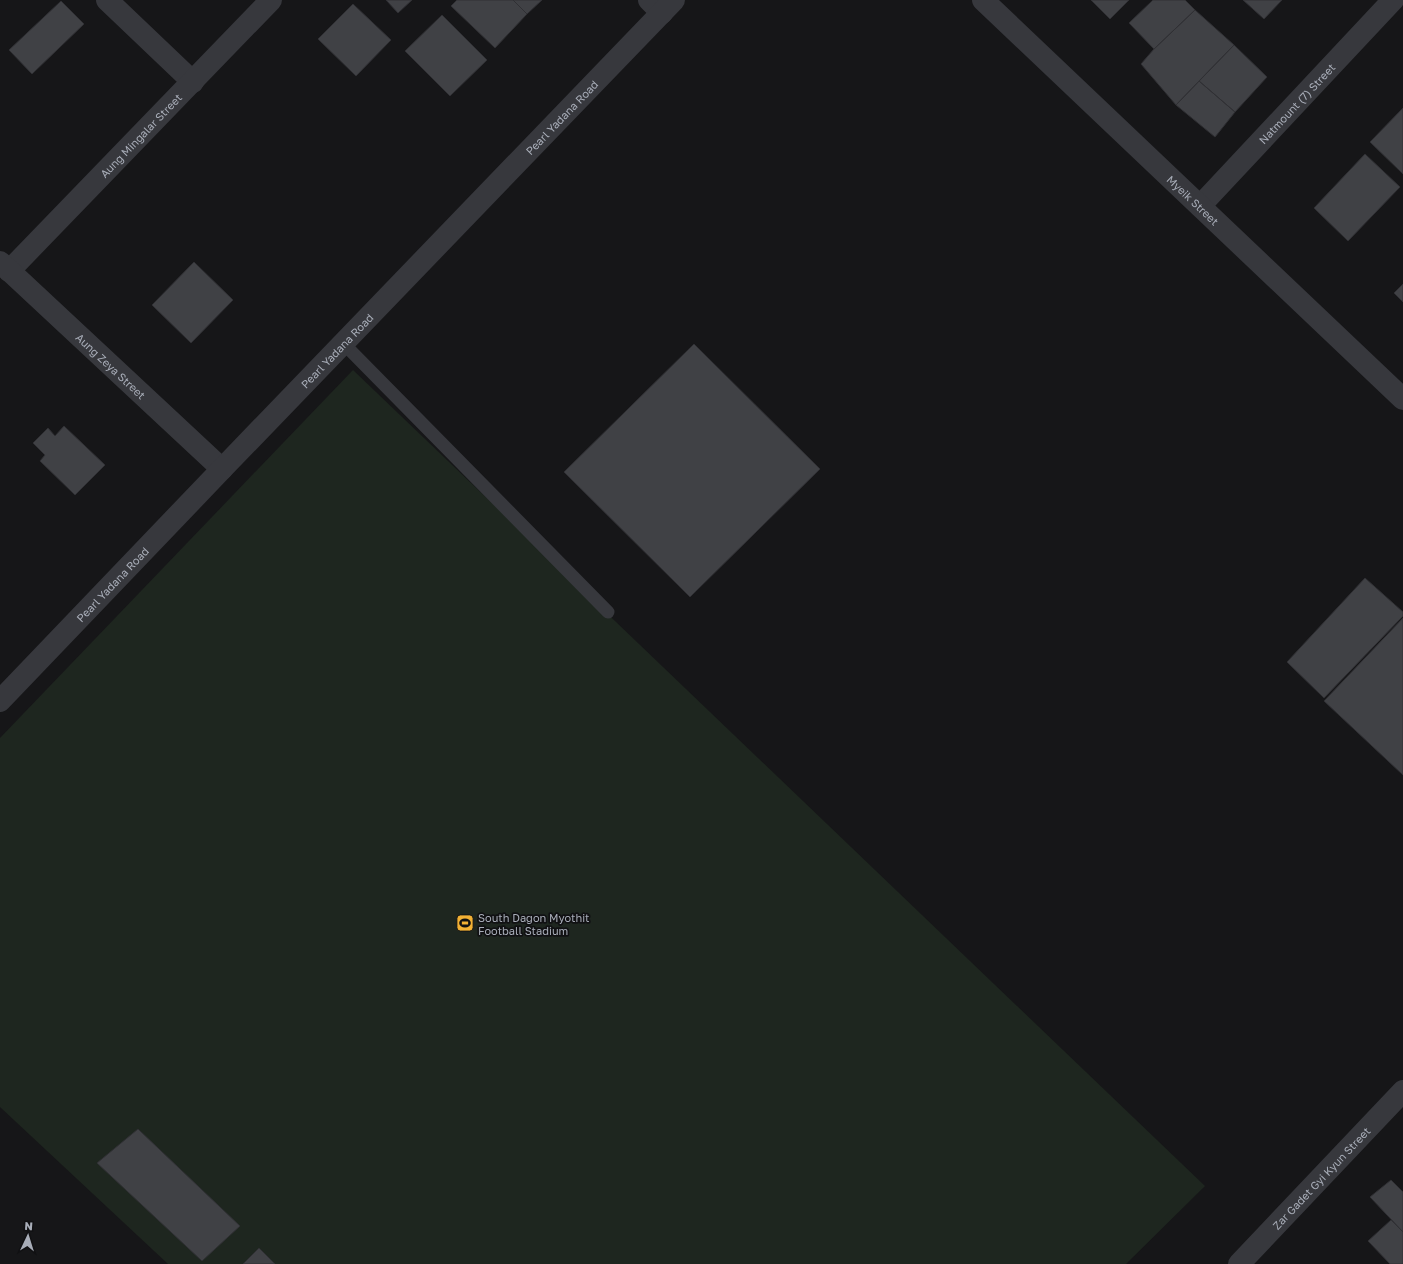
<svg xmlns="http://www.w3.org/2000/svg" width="1403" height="1264" font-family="'Golos Text',sans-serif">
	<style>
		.green { fill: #1e261f }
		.building { fill: #404145; stroke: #303034 }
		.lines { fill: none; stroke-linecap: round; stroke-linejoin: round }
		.service { stroke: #37383d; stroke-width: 13 }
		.minor { stroke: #37383d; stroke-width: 22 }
		.tertiary { stroke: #37383d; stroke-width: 22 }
		.labels { text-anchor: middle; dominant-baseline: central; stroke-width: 3.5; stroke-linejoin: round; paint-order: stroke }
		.street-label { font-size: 11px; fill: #a8adb8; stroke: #111113 }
		.poi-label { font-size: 11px; fill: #a8adb8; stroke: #111113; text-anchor: start }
	</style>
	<rect width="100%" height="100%" fill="#161618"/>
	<path class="green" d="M353 370 1205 1186 1126 1264H168L0 1107V738Z"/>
	<path class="building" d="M386 0H412L398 13Z
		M457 0H513L527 14 495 48 451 6Z
		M513 0H542L527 14Z
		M1091 0H1129L1110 19Z
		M1153 0H1185L1195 10 1154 49 1129 23Z
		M1243 0H1282L1264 19Z
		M61 1 84 24 32 74 9 50Z
		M353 4 391 40 356 76 318 39Z
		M1195 10 1234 45 1176 105 1141 64 1154 49Z
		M442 15 487 60 450 96 405 51Z
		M1234 45 1267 77 1235 112 1199 81Z
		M1199 81 1235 112 1215 137 1176 105Z
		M1403 108V174L1370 142Z
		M1365 154 1400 187 1348 241 1314 208Z
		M194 262 233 300 191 343 152 305Z
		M1403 284V302L1394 293Z
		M694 344 820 469 690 597 564 472Z
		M64 426 105 465 75 495 40 461 45 455 33 443 48 428 55 436Z
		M1365 578 1403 612V616L1324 698 1287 662Z
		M1403 618V775L1324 701Z
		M138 1129 240 1226 202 1261 97 1163Z
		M1391 1180 1403 1192V1232L1370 1197Z
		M1391 1220 1403 1232V1264H1390L1368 1241Z
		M259 1248 275 1264H243Z"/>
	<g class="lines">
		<path class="service" d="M343 343 608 612"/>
		<g class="minor">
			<path d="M107 0 193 82"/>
			<path d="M649 0 662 13"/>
			<path id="s1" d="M1200 206 1393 0"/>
			<path id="s2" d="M9 271 271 0"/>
			<path id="s3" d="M1239 1264 1403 1091"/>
		</g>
		<g class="tertiary">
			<path id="s4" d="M983 0 1403 399"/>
			<path id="s5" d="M0 262 222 469"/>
			<path id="s6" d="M0 701 222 469 674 0"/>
		</g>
	</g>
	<defs>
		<g id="stadium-square" transform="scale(0.9)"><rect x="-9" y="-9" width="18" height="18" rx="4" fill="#f2b134" stroke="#111113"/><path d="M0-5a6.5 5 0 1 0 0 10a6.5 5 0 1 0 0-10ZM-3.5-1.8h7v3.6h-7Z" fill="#111"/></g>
	</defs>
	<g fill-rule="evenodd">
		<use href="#stadium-square" x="465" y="923"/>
	</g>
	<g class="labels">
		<g class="street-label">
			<text stroke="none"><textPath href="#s1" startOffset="141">Natmount (7) Street</textPath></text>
			<text stroke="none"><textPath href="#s6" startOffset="810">Pearl Yadana Road</textPath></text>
			<text stroke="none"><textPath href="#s2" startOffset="189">Aung Mingalar Street</textPath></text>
			<text stroke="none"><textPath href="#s4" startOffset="290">Myeik Street</textPath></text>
			<text stroke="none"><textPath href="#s6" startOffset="486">Pearl Yadana Road</textPath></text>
			<text stroke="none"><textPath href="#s5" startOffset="152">Aung Zeya Street</textPath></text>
			<text stroke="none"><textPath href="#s6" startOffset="162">Pearl Yadana Road</textPath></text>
			<text stroke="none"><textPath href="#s3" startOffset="119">Zar Gadet Gyi Kyun Street</textPath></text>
		</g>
		<g class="poi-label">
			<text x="478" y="917">South Dagon Myothit<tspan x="478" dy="13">Football Stadium</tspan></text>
		</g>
	</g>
	<g transform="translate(28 1236) rotate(4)" stroke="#111113" stroke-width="3" paint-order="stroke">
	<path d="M0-3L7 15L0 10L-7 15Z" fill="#a8adb8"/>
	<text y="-6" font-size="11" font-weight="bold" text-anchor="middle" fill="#a8adb8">N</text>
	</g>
</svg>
